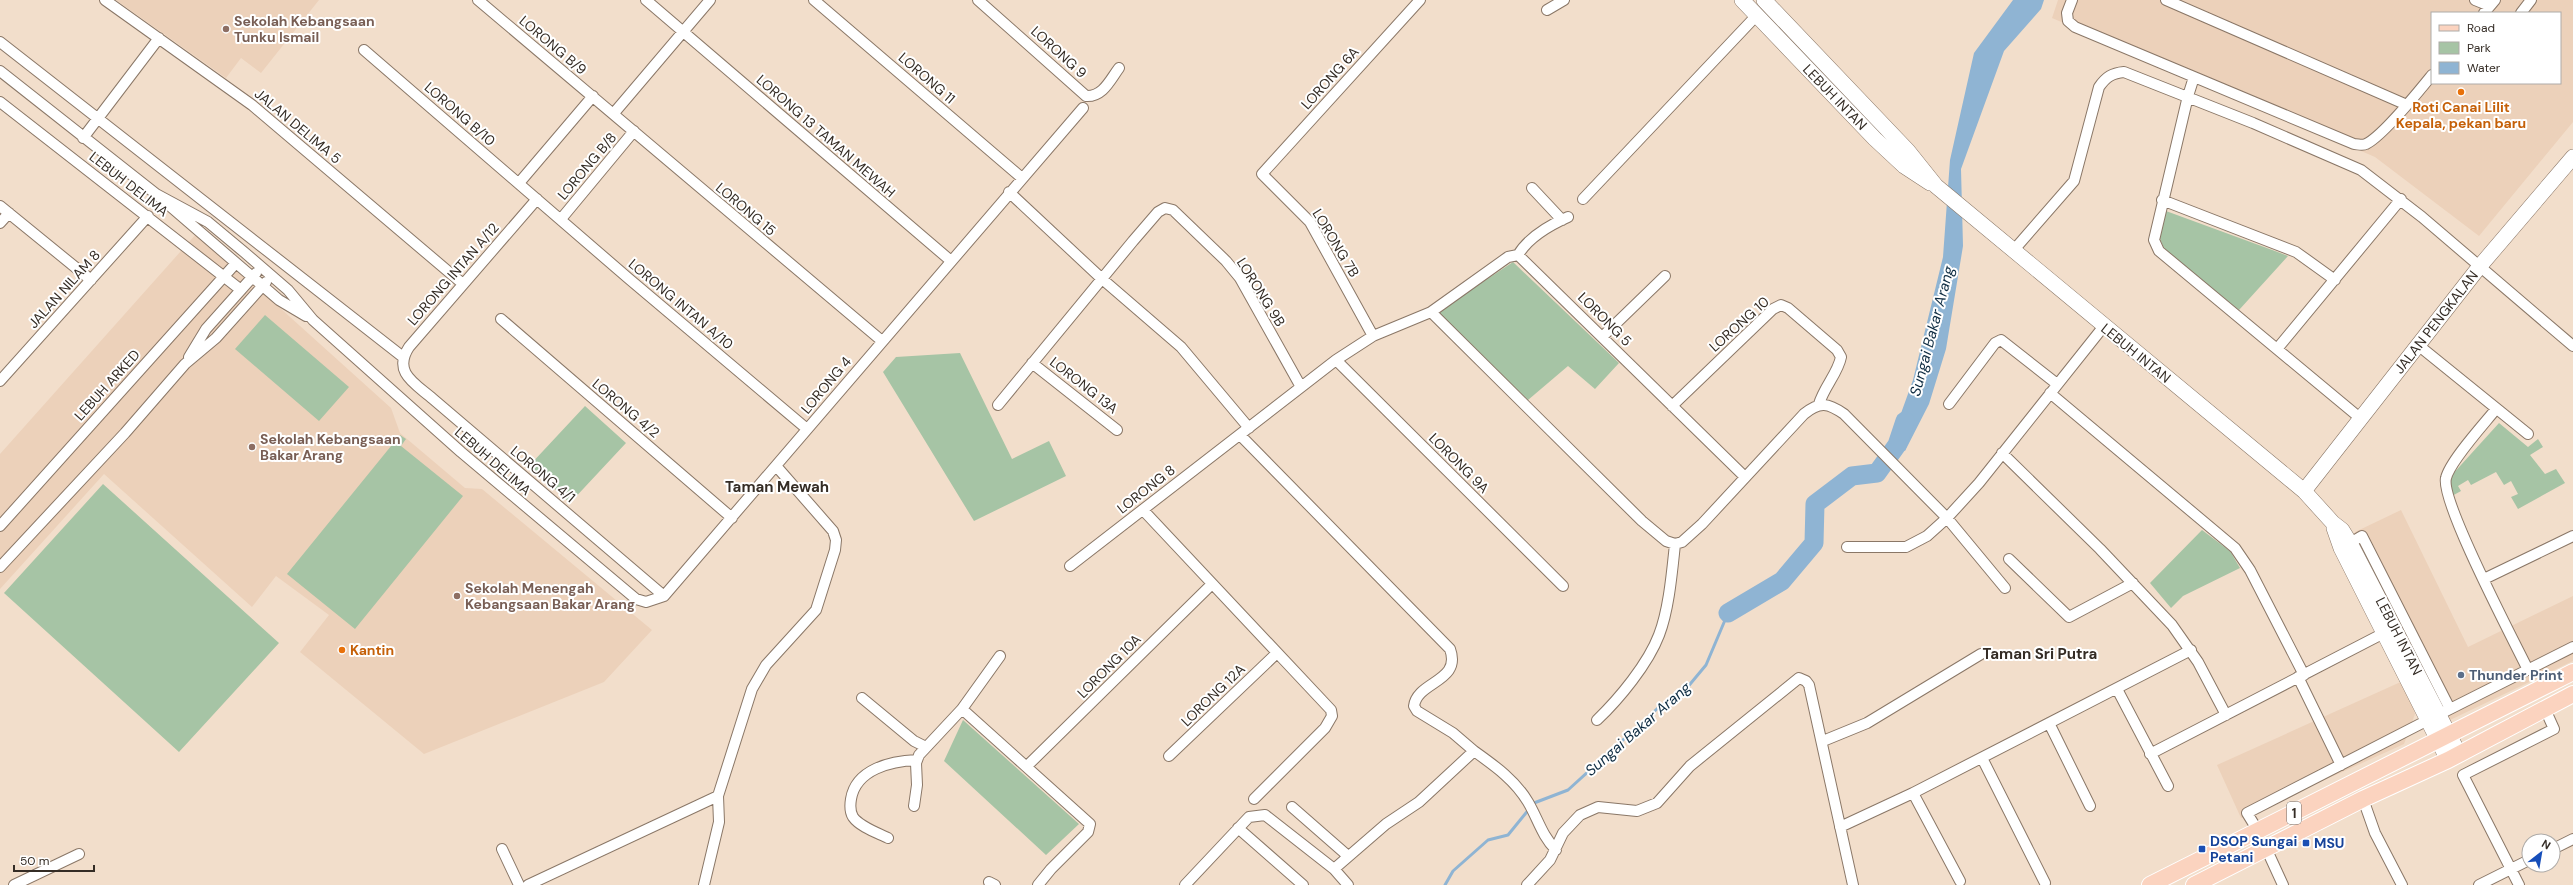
<svg xmlns="http://www.w3.org/2000/svg" width="2573" height="885" font-family="'DM Sans',sans-serif">
	<style>
		.built { fill: #ecd1ba; fill-rule: evenodd }
		.green { fill: #a6c4a5 }
		.water { fill: #8fb4d3 }
		.lines { fill: none; stroke-linecap: round; stroke-linejoin: round }
		.stream { stroke: #8fb4d3; stroke-width: 3 }
		.river { stroke: #8fb4d3; stroke-width: 19 }
		.minor-casing { stroke: #8a7767; stroke-width: 12 }
		.secondary-casing { stroke: #8a7767; stroke-width: 16 }
		.primary-casing { stroke: #fff; stroke-width: 18 }
		.minor { stroke: #fff; stroke-width: 10 }
		.secondary { stroke: #fff; stroke-width: 15 }
		.primary { stroke: #fbd3bf; stroke-width: 16 }
		.education-dot { fill: #8d6e63; stroke: #fff; stroke-width: 1.5 }
		.food-dot { fill: #e8710a; stroke: #fff; stroke-width: 1.5 }
		.service-dot { fill: #5c6f8a; stroke: #fff; stroke-width: 1.5 }
		.transit-dot { fill: #1a4fb4; stroke: #fff; stroke-width: 1.5 }
		.labels { text-anchor: middle; dominant-baseline: central; stroke-width: 4; stroke-linejoin: round; paint-order: stroke }
		.shield { fill: #fff; stroke: #716b66; stroke-width: 1 }
		.shield-label { font-size: 13px; font-weight: bold; fill: #342c25 }
		.education-label { font-size: 14px; font-weight: bold; fill: #785e54; stroke: #fff; text-anchor: start }
		.street-label { font-size: 14px; fill: #342c25; stroke: #fff }
		.food-label { font-size: 14px; font-weight: bold; fill: #c56008; stroke: #fff }
		.service-label { font-size: 14px; font-weight: bold; fill: #4e5e75; stroke: #fff; text-anchor: start }
		.transit-label { font-size: 14px; font-weight: bold; fill: #164399; stroke: #fff; text-anchor: start }
		.water-label { font-size: 15px; font-style: italic; fill: #0d2b41; stroke: #fff }
		.neighbourhood-label { font-size: 15px; font-weight: bold; fill: #342c25; stroke: #fff }
	</style>
	<rect width="100%" height="100%" fill="#f2decb"/>
	<path class="built" d="M116 0H319L261 73 241 58 226 78Z
		M2058 0H2573V122L2479 236 2375 157 2052 18ZM2432 13H2560V83H2432Z
		M197 233 391 408 400 433 465 488 482 489 652 630 604 682 424 754 300 652 329 615 276 576 252 607 104 474 0 589V454Z
		M2401 510 2468 647 2573 596V661L2448 721 2355 532Z
		M2405 680 2415 714 2404 744 2241 818 2217 765Z"/>
	<path class="green" d="M2166 211 2275 251 2288 256 2239 310 2165 251 2159 236Z
		M1513 262 1619 363 1595 389 1568 366 1528 400 1436 313Z
		M265 315 349 387 319 421 235 349Z
		M960 353 1012 459 1049 441 1066 476 974 521 883 372 896 357Z
		M585 406 626 443 570 503 529 466Z
		M2499 423 2528 447 2538 439 2543 447 2530 455 2545 474 2556 469 2565 483 2518 509 2511 497 2518 494 2511 481 2504 485 2496 472 2471 485 2468 480 2458 486 2461 491 2452 496 2448 488 2451 476Z
		M400 435 406 439 401 446 463 496 355 629 287 574Z
		M103 484 279 643 179 752 4 593Z
		M2202 530 2230 551 2240 568 2183 596 2171 608 2150 583Z
		M963 720 1079 824 1046 855 944 761Z"/>
	<path class="water" d="M2013 0H2044L2041 9 2004 51 1961 169 1963 246 1946 349 1929 404 1905 451 1891 441 1913 380 1943 257 1950 160 1974 53Z"/>
	<g class="lines">
		<path class="stream" d="M1445 885 1453 871 1488 840 1508 835 1534 803 1568 790 1658 708 1681 695 1706 665 1728 613"/>
		<path class="river" d="M1728 613 1782 581 1814 543 1815 504 1852 476 1877 473 1897 445 1905 421"/>
		<g class="minor-casing">
			<path id="minor" d="M105 0 252 105 463 284
				M478 0 882 341
				M646 0 951 261
				M814 0 1022 178
				M978 0 1086 96C1103 97 1110 80 1119 68
				M2072 0 2067 13 2068 21 2075 27 2354 144C2358 144 2362 146 2366 144 2383 136 2419 91 2432 75
				M2166 0 2407 105
				M2475 0 2490 6
				M1547 10 1564 0
				M2484 13 2495 0
				M2521 13 2531 0
				M0 42 403 357
				M364 50 628 278 807 429
				M0 71 156 194 279 300 306 316
				M2194 77 2188 96 2154 240 2159 251 2360 418
				M0 102 241 290
				M614 113 710 0
				M83 138 159 38
				M519 183 593 96
				M1532 188 1562 220
				M1009 192 1101 278 1181 347 1249 428
				M156 194 208 222 244 252 288 290 313 320 461 452 636 599 646 602 664 596 1083 108
				M537 199 409 347C392 373 416 384 433 399L664 596
				M1583 199 1757 15
				M2162 200 2296 252 2335 280
				M0 206 91 280
				M561 219 634 131
				M0 223 9 213
				M2013 251 2074 181 2099 87C2106 77 2112 73 2124 72L2253 123 2361 170 2422 217 2573 346
				M1518 255C1528 238 1550 225 1568 217
				M1431 312 1642 521 1666 541 1675 544 1682 542 1702 524 1804 414C1820 401 1828 403 1844 414L1947 518 1979 483 2104 326
				M501 319 732 518
				M1373 336 1310 222 1262 174 1420 0
				M1602 337 1665 276
				M2418 345 2528 434
				M2277 349 2401 199
				M189 357 206 329 256 273
				M1336 360 1563 586
				M1032 363 1117 430
				M0 381 148 216
				M2050 393 2235 548 2250 570 2304 675
				M1949 404 1995 343 2001 340 2057 384
				M998 405 1133 241 1158 212 1165 208 1173 210 1226 261 1240 278 1301 387
				M1672 406 1773 309 1781 305 1788 308 1837 350 1841 357C1838 373 1824 387 1819 404
				M2496 409C2484 424 2450 461 2446 478 2440 501 2514 641 2528 670
				M1240 435 1450 649C1462 682 1417 681 1414 706L1417 711 1453 733 1474 751 1419 802 1386 824 1334 869
				M2002 453 2100 549 2172 625 2198 662 2226 715
				M1143 510 1331 710 1332 716 1325 728 1254 799
				M0 526 236 263
				M2350 543 2362 536 2450 709
				M1847 547H1906L1927 536 1947 518 2005 588
				M2009 559 2069 617 2133 583
				M1070 566 1336 360 1373 336 1431 312 1508 257 1518 255 1745 477
				M0 567 125 433 185 364 216 338 266 282
				M2484 579 2573 536
				M1000 656 962 709 1090 824 1088 832 1051 869 1038 885
				M2298 677 2341 765
				M2117 689 2168 786
				M862 698 914 741 926 747
				M2444 712 2573 647
				M1597 720C1619 699 1648 664 1659 635 1669 609 1672 572 1675 544
				M2049 723 2090 806
				M1823 741 1867 723 1981 654
				M1474 751C1495 766 1515 780 1528 802 1538 819 1542 836 1556 850
				M2150 754 2384 633
				M1169 756 1277 653
				M1982 758 2045 883
				M1027 766 1211 585
				M1913 793 1960 881
				M2363 799 2375 833 2402 885
				M914 806 917 785 916 763 919 755 962 709
				M1292 807 1348 856
				M1840 827 1913 793 2191 650
				M1238 828 1303 885
				M2258 831 2247 813 2428 720
				M888 838C878 833 860 827 853 817 850 812 850 805 851 799 856 769 891 761 917 760
				M2266 848 2283 885
				M502 849 519 885
				M2553 849 2573 839
				M989 882 995 885
				M14 885 79 854
				M528 885 718 796
				M704 885 719 822 718 796 752 689 766 665 816 610 835 550 836 540 833 531 777 467
				M1185 885 1249 817 1265 815 1334 869 1348 885
				M1527 885 1550 860 1563 833 1580 815 1598 807 1637 811 1657 803 1690 766 1799 678 1806 681 1809 685 1853 885
				M2479 885 2529 860
				M2519 885 2463 775 2554 729 2545 709"/>
		</g>
		<g class="secondary-casing">
			<path id="secondary" d="M1742 0 1875 139 1904 166 1930 183
				M1764 0 1908 151 1936 186 2304 491 2333 523 2342 530 2350 543 2459 754
				M2304 491 2480 266 2573 157
				M2334 528 2341 548 2448 760"/>
		</g>
		<g class="primary-casing">
			<path id="primary" d="M2150 885 2573 672
				M2194 885 2363 799 2448 760 2573 694"/>
		</g>
		<use href="#minor" class="minor"/>
		<use href="#secondary" class="secondary"/>
		<use href="#primary" class="primary"/>
	</g>
	<g class="education-dot">
		<circle cx="226" cy="29" r="4"/>
		<circle cx="252" cy="447" r="4"/>
		<circle cx="457" cy="596" r="4"/>
	</g>
	<g class="food-dot">
		<circle cx="2461" cy="92" r="4"/>
		<circle cx="342" cy="650" r="4"/>
	</g>
	<circle class="service-dot" cx="2461" cy="675" r="4"/>
	<g class="transit-dot">
		<rect x="2302" y="839" width="8" height="8" rx="2"/>
		<rect x="2198" y="845" width="8" height="8" rx="2"/>
	</g>
	<g class="labels">
		<rect class="shield" x="2287" y="802" width="14" height="22" rx="3"/>
		<g class="shield-label">
			<text x="2294" y="813">1</text>
		</g>
		<g class="education-label">
			<text x="234" y="21">Sekolah Kebangsaan<tspan x="234" dy="16">Tunku Ismail</tspan></text>
			<text x="260" y="439">Sekolah Kebangsaan<tspan x="260" dy="16">Bakar Arang</tspan></text>
			<text x="465" y="588">Sekolah Menengah<tspan x="465" dy="16">Kebangsaan Bakar Arang</tspan></text>
		</g>
		<g class="street-label">
			<text transform="translate(553 45) rotate(40)">LORONG B/9</text>
			<text transform="translate(1059 52) rotate(42)">LORONG 9</text>
			<text transform="translate(927 78) rotate(41)">LORONG 11</text>
			<text transform="translate(1330 78) rotate(-48)">LORONG 6A</text>
			<text transform="translate(1835 97) rotate(46)">LEBUH INTAN</text>
			<text transform="translate(460 114) rotate(41)">LORONG B/10</text>
			<text transform="translate(298 126) rotate(40)">JALAN DELIMA 5</text>
			<text transform="translate(826 136) rotate(41)">LORONG 13 TAMAN MEWAH</text>
			<text transform="translate(587 166) rotate(-50)">LORONG B/8</text>
			<text transform="translate(129 184) rotate(38)">LEBUH DELIMA</text>
			<text transform="translate(746 209) rotate(40)">LORONG 15</text>
			<text transform="translate(1336 243) rotate(59)">LORONG 7B</text>
			<text transform="translate(453 274) rotate(-49)">LORONG INTAN A/12</text>
			<text transform="translate(64 289) rotate(-48)">JALAN NILAM 8</text>
			<text transform="translate(1261 292) rotate(58)">LORONG 9B</text>
			<text transform="translate(681 304) rotate(40)">LORONG INTAN A/10</text>
			<text transform="translate(1605 319) rotate(45)">LORONG 5</text>
			<text transform="translate(2436 322) rotate(-52)">JALAN PENGKALAN</text>
			<text transform="translate(1739 324) rotate(-42)">LORONG 10</text>
			<text transform="translate(2136 353) rotate(39)">LEBUH INTAN</text>
			<text transform="translate(107 385) rotate(-48)">LEBUH ARKED</text>
			<text transform="translate(826 385) rotate(-50)">LORONG 4</text>
			<text transform="translate(1084 385) rotate(38)">LORONG 13A</text>
			<text transform="translate(626 408) rotate(40)">LORONG 4/2</text>
			<text transform="translate(493 461) rotate(41)">LEBUH DELIMA</text>
			<text transform="translate(1459 463) rotate(45)">LORONG 9A</text>
			<text transform="translate(543 474) rotate(40)">LORONG 4/1</text>
			<text transform="translate(1146 489) rotate(-38)">LORONG 8</text>
			<text transform="translate(2399 636) rotate(63)">LEBUH INTAN</text>
			<text transform="translate(1109 666) rotate(-45)">LORONG 10A</text>
			<text transform="translate(1213 695) rotate(-44)">LORONG 12A</text>
		</g>
		<g class="food-label">
			<text x="2461" y="107">Roti Canai Lilit<tspan x="2461" dy="16">Kepala, pekan baru</tspan></text>
			<text x="350" y="650" text-anchor="start">Kantin</text>
		</g>
		<g class="service-label">
			<text x="2469" y="675">Thunder Print</text>
		</g>
		<g class="transit-label">
			<text x="2210" y="841">DSOP Sungai<tspan x="2210" dy="16">Petani</tspan></text>
			<text x="2314" y="843">MSU</text>
		</g>
		<g class="water-label">
			<text transform="translate(1932 331) rotate(-75)">Sungai Bakar Arang</text>
			<text transform="translate(1638 729) rotate(-41)">Sungai Bakar Arang</text>
		</g>
		<g class="neighbourhood-label">
			<text x="777" y="487">Taman Mewah</text>
			<text x="2040" y="654">Taman Sri Putra</text>
		</g>
	</g>
	<rect x="2431" y="12" width="130" height="72" fill="#ffffff" stroke="#aeaba8"/>
	<rect x="2439" y="25" width="20" height="6" fill="#fbd3bf" stroke="#aeaba8"/>
	<text x="2467" y="32" font-size="12" fill="#342c25">Road</text>
	<rect x="2439" y="42" width="20" height="12" fill="#a6c4a5" stroke="#aeaba8"/>
	<text x="2467" y="52" font-size="12" fill="#342c25">Park</text>
	<rect x="2439" y="62" width="20" height="12" fill="#8fb4d3" stroke="#aeaba8"/>
	<text x="2467" y="72" font-size="12" fill="#342c25">Water</text>
	<g transform="translate(2541 853) rotate(31)"><circle r="19" fill="#ffffff" stroke="#aeaba8"/>
	<path d="M0-3L7 15L0 10L-7 15Z" fill="#164eba"/>
	<text y="-6" font-size="11" font-weight="bold" text-anchor="middle" fill="#342c25">N</text>
	</g>
	<path d="M14 865v6h80v-6" fill="none" stroke="#342c25" stroke-width="2"/>
	<text x="20" y="865" font-size="12" fill="#342c25" stroke="#ffffff" stroke-width="3" paint-order="stroke">50 m</text>
</svg>
